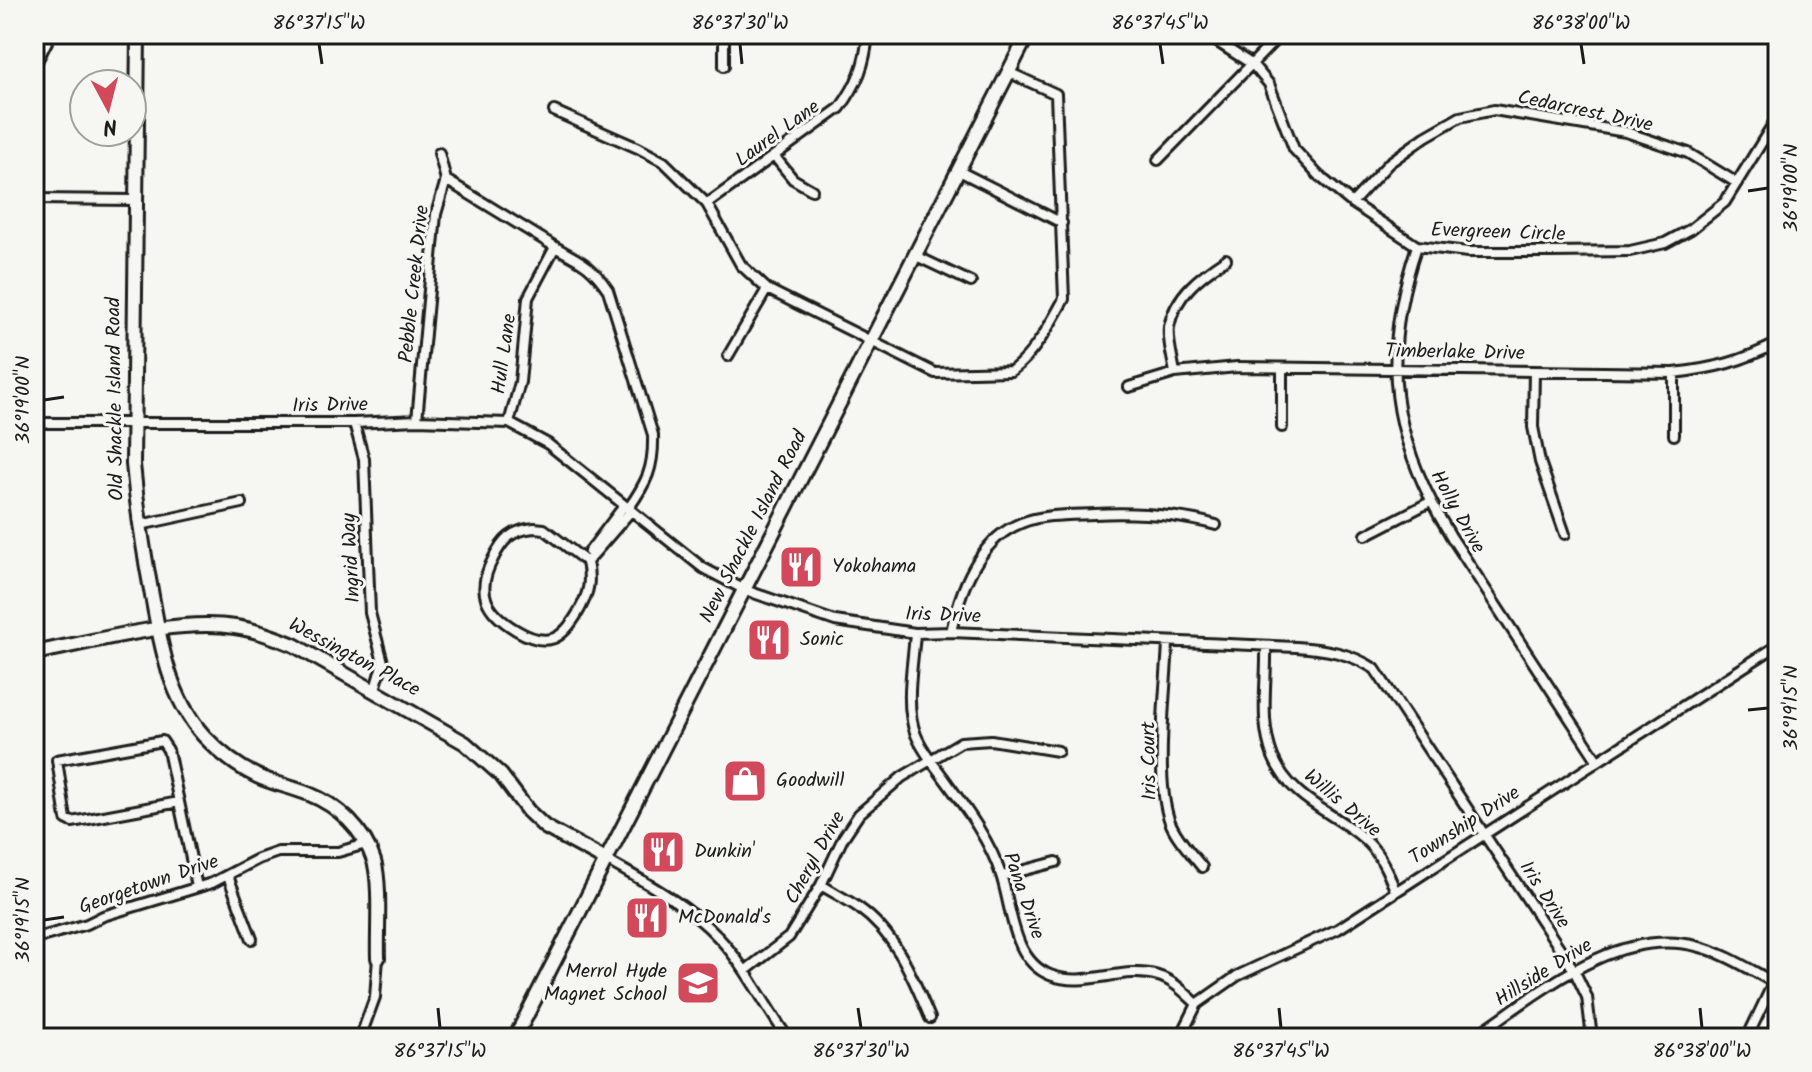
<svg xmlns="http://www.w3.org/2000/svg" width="1812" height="1072" font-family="Kalam,sans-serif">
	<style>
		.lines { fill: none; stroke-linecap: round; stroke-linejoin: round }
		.street-casing { stroke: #1c1c1c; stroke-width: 14 }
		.secondary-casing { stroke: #1c1c1c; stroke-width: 18 }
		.street { stroke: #f6f6f2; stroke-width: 8 }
		.secondary { stroke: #f6f6f2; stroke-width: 12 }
		.ticks { fill: none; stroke: #1c1c1c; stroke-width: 3 }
		.labels { text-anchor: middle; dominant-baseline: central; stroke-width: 6; stroke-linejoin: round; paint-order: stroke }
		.street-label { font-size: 20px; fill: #1c1c1c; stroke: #f6f6f2 }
		.poi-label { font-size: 20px; fill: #1c1c1c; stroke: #f6f6f2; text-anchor: start }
		.neatline { fill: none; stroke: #1c1c1c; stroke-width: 3 }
		.ticks-label { font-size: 20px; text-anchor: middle; fill: #1c1c1c }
	</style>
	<rect width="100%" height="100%" fill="#f6f6f2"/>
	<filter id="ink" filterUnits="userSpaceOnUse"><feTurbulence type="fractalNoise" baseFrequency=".0125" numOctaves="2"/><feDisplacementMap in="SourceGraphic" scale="16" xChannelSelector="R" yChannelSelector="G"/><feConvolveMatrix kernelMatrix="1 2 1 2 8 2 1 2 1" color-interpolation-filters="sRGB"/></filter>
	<g filter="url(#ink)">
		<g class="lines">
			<g class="street-casing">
				<path id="street" d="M1205 34 1253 65 1269 84 1294 149 1318 175 1352 203 1417 246 1468 252H1552L1630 251 1665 243 1691 229 1725 202 1778 116
					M724 66V34
					M34 67 51 34
					M554 111 638 148 664 162 707 204 741 265 767 289 935 373 1011 371C1034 355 1051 323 1064 299L1056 94 1008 72
					M775 157 793 179 812 190
					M1158 160 1281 34
					M957 170 1062 223
					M446 180C481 201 515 222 549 243 577 261 588 260 608 290L653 435C654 468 647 482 628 509
					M34 199 135 200
					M1352 203 1389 163 1425 137 1460 117 1494 110 1626 132 1688 153 1737 183
					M707 204 840 108C858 83 865 65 868 34
					M1417 246C1379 358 1391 439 1452 538L1597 760
					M914 255 971 282
					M728 356 767 289
					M1282 368V427
					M1534 371 1533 427 1540 462 1565 534
					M1175 373C1173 359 1167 340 1169 327 1175 295 1200 276 1226 259
					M1674 373V435
					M1129 387 1175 373 1237 367 1674 373C1716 368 1740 362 1778 343
					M417 420 436 214 446 180 439 153
					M34 423H354L417 420 509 423 548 444 703 568 745 590 835 621 915 633 951 632 1296 647C1326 649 1350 653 1375 669L1574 970 1587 997 1592 1038
					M354 423 364 459 370 613 383 662 375 689
					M509 423 520 382 528 298 555 247
					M140 525 242 503
					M534 528 544 529 587 562C591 581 589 592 580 609 563 640 548 649 516 630 486 612 475 592 493 559 503 539 512 530 534 528Z
					M1366 535 1430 502
					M589 552 624 506
					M587 562 631 511
					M951 632C960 590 978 540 1021 523 1043 514 1071 515 1094 514 1136 512 1176 514 1216 525
					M915 633C913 665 904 705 916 735 923 752 936 767 946 781 967 810 990 841 1001 875 1012 908 1012 960 1050 975 1086 989 1122 965 1158 976 1173 980 1185 993 1197 1004
					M1168 643C1166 690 1154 780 1170 822 1177 839 1191 853 1202 867
					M1266 648C1267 684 1259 722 1273 757 1293 805 1343 814 1372 847 1383 860 1389 875 1395 890
					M179 802 72 822 66 819 57 760 162 741 168 750 197 887
					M606 860C645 882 687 904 718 937 746 966 764 1005 788 1038
					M228 876 252 939
					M1002 876 1056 862
					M821 885C834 893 848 900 859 908 897 935 913 978 930 1018
					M34 939 87 924 103 916 212 883 258 859 278 852H338L366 844
					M745 971 789 937 821 885 843 838 859 814 902 777 961 742 991 740 1058 751
					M360 1038 375 997 378 958
					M1180 1038 1197 1004 1237 976 1338 929 1778 645
					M1472 1038C1537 995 1616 924 1700 947 1726 954 1749 969 1773 982
					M1747 1038 1778 973"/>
			</g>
			<g class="secondary-casing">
				<path id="secondary" d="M138 34 133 464C137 507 143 548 151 590 160 641 168 696 204 736 219 752 238 767 257 776 274 784 292 787 309 794 339 806 364 830 374 861 381 884 377 933 378 958
					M34 653C93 642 176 618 235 627 256 630 275 637 294 645L465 743 501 775 528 811 545 827 606 860
					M515 1038 1028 34"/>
			</g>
			<use href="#street" class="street"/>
			<use href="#secondary" class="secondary"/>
		</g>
	</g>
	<path class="ticks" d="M319 44 322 64M740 44 742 64M1160 44 1163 64M1581 44 1584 64M1748 191 1768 188M44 400 64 397M1748 710 1768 708M44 920 64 917M438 1008 440 1028M858 1008 861 1028M1279 1008 1281 1028M1700 1008 1702 1028"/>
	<defs>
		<g id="restaurant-square" transform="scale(2.3)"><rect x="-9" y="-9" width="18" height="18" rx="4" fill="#d1495b" stroke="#f6f6f2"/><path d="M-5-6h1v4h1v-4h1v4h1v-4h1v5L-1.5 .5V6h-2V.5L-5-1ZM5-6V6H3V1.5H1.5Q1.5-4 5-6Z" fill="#fff"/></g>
		<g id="shop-square" transform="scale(2.3)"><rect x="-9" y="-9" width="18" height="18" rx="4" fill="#d1495b" stroke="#f6f6f2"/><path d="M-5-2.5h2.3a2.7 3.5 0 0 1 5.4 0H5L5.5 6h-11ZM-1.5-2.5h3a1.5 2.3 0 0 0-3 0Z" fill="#fff"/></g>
		<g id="school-square" transform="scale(2.3)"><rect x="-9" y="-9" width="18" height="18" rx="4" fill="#d1495b" stroke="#f6f6f2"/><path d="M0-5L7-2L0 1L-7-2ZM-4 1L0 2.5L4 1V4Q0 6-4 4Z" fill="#fff"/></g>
	</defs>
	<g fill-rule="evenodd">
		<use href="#restaurant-square" x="801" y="567"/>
		<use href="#restaurant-square" x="769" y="640"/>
		<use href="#shop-square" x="745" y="781"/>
		<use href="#restaurant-square" x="663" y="852"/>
		<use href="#restaurant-square" x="647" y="918"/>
		<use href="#school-square" x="698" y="983"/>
	</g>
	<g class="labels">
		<g class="street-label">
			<text transform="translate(1585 112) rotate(12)">Cedarcrest Drive</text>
			<text transform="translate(778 134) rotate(-36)">Laurel Lane</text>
			<text transform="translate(1498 233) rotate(2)">Evergreen Circle</text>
			<text transform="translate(415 284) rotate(-84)">Pebble Creek Drive</text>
			<text transform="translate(1455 353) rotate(1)">Timberlake Drive</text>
			<text transform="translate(505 354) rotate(-82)">Hull Lane</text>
			<text transform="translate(116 399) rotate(-91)">Old Shackle Island Road</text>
			<text transform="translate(330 406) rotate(-1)">Iris Drive</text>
			<text transform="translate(1457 512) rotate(61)">Holly Drive</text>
			<text transform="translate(754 527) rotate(-63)">New Shackle Island Road</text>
			<text transform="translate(352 558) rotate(-93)">Ingrid Way</text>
			<text transform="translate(943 616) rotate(2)">Iris Drive</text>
			<text transform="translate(354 658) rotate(28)">Wessington Place</text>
			<text transform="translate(1150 761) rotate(-91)">Iris Court</text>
			<text transform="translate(1342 804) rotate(40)">Willis Drive</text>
			<text transform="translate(1465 826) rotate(-33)">Township Drive</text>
			<text transform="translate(816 858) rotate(-61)">Cheryl Drive</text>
			<text transform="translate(149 885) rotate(-19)">Georgetown Drive</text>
			<text transform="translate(1544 895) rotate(57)">Iris Drive</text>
			<text transform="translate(1023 896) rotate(71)">Pana Drive</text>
			<text transform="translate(1544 973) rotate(-32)">Hillside Drive</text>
		</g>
		<g class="poi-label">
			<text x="832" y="567">Yokohama</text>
			<text x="800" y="640">Sonic</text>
			<text x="776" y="781">Goodwill</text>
			<text x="694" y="852">Dunkin'</text>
			<text x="678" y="918">McDonald's</text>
			<text x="667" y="972" text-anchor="end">Merrol Hyde<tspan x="667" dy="23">Magnet School</tspan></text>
		</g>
	</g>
	<rect width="1812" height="1072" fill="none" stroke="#f6f6f2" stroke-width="88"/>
	<g transform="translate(108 108) rotate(173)"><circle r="38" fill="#f6f6f2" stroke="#9f9f9c" stroke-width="2"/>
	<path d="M0-6L14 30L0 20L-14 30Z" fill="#d1495b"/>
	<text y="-12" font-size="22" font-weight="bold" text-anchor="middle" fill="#1c1c1c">N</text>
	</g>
	<rect x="44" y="44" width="1724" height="984" class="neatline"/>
	<g class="ticks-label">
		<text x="319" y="29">86°37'15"W</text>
		<text x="740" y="29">86°37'30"W</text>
		<text x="1160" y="29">86°37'45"W</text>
		<text x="1581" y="29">86°38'00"W</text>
		<text transform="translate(1790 188) rotate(-90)" y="7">36°19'00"N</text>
		<text transform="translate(22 400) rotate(-90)" y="7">36°19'00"N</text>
		<text transform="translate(1790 708) rotate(-90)" y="7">36°19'15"N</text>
		<text transform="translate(22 920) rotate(-90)" y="7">36°19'15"N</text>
		<text x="440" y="1057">86°37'15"W</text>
		<text x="861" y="1057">86°37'30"W</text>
		<text x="1281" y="1057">86°37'45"W</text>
		<text x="1702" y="1057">86°38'00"W</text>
	</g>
</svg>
